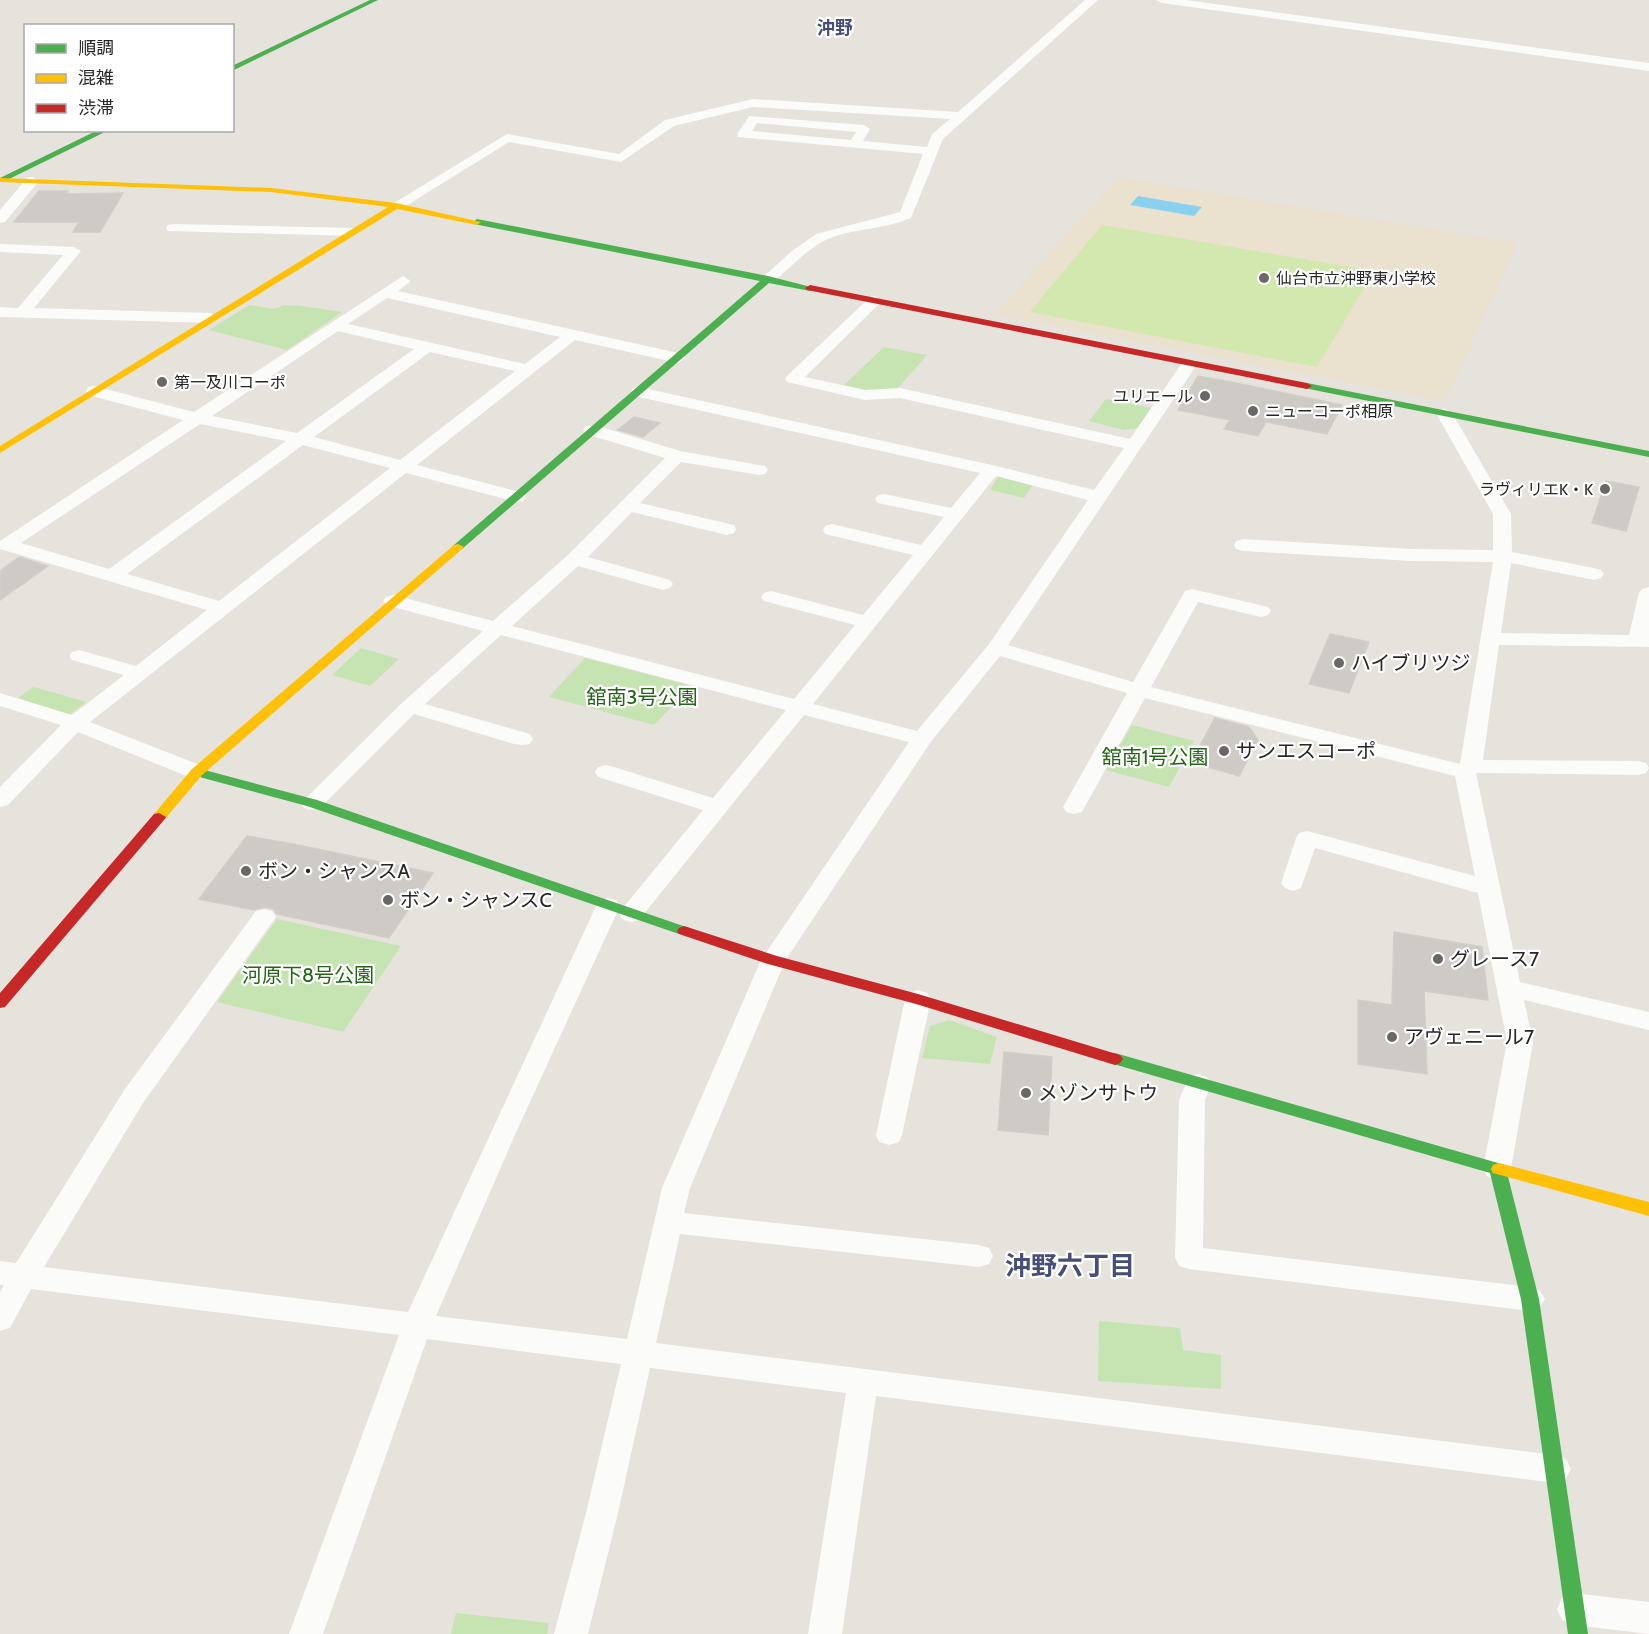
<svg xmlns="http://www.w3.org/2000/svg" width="1649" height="1634" font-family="Cabin,'Noto Sans JP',sans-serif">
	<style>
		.education { fill: #eae1cf }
		.green { fill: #c6e4b2 }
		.pitch { fill: #d2e8af }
		.water { fill: #8ad1ed }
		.building { fill: #cecbc7; stroke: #d1cec8; stroke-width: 1.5 }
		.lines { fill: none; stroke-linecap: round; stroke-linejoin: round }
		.street { fill: #fbfbfa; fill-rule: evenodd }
		.fast { fill: #4caf50; fill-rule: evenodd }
		.slow { fill: #ffc107; fill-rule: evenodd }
		.jam { fill: #c62828; fill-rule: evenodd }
		.poi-dot { fill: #6a6866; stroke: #fff; stroke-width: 2 }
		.labels { text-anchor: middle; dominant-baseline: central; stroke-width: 4.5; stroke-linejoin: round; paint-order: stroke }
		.far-poi-label { font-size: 16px; fill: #272727; stroke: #fff; text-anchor: start }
		.far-quarter-label { font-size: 18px; font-weight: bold; fill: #464e79; stroke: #fff }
		.poi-label { font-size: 20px; fill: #272727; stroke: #fff; text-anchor: start }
		.park-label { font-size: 20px; fill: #246515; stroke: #fff }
		.near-neighbourhood-label { font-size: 26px; font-weight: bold; fill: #464e79; stroke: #fff }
	</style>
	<rect width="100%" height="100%" fill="#e6e2dc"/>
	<path class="education" d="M1119 177 1518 243 1445 401 994 314Z"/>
	<path class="green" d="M249 305 273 309 285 305 301 306 342 312 287 350 209 330Z
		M884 347 927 355 897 389 869 391 844 385Z
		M1106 399 1151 408 1138 428 1123 430 1089 421Z
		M1003 476 1034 483 1024 498 990 490 998 477Z
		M361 648 399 659 370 686 332 675Z
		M585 658 692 686 654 725 549 697Z
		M34 687 86 702 69 715 18 698Z
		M1132 725 1194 741 1169 787 1106 770Z
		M277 919 401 946 343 1032 217 1002Z
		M949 1020 997 1037 990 1064 922 1058 930 1026Z
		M1099 1321 1180 1328 1183 1350 1221 1355V1389L1098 1381Z
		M456 1613 549 1623 547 1634H451Z"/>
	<path class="pitch" d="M1102 225 1374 271 1317 367 1030 312Z"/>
	<path class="water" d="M1138 196 1202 207 1194 216 1130 205Z"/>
	<path class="building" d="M39 191H68L66 194 123 193 100 232H73L79 222H14Z
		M1198 376 1231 382 1342 405 1327 434 1266 422 1258 436 1224 429 1230 420 1178 410Z
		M634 417 660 423 643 437 618 430Z
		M1606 481 1639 487 1626 531 1592 523Z
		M19 557 48 566 0 600V571Z
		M1330 634 1369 642 1349 693 1309 684Z
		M1215 718 1249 727 1258 740 1239 776 1191 762Z
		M247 836 293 844 433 873 389 938 277 914 273 909 265 907 254 910 199 899Z
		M1394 932 1482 947 1488 1000 1424 991 1427 1074 1358 1064V1000L1392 1005Z
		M1004 1052 1052 1057 1048 1135 998 1130Z"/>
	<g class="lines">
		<path class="street" d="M1085 0H1098L943 139 911 218C886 229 859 228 833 237 810 245 792 267 773 282H763L761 279 792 251 816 234 900 212 923 154 738 137 737 134 749 116 864 125 870 129 863 141 927 147 932 134 950 119 753 107 674 126 621 162 509 142 401 209H391L389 206 507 134 619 154 665 120 753 99 958 112ZM757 123 856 132 851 140 752 131Z
			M1156 0H1186L1649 63V71L1162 3Z
			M32 177 39 181 5 222 0 223V210L27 178Z
			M173 224 352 228 359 232 352 236 168 231 166 228 168 225Z
			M0 244 74 247 81 251 34 308 211 313 219 318 211 323 0 317V307L18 308 63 255 0 252Z
			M403 276 411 281 398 291 678 353 686 358 678 363 575 340 417 465 523 493 526 497 523 501 517 502 406 473 90 722 205 767 208 772 205 777 197 779 189 777 78 732 8 805 0 807V787L61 725 0 706V693L72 715 124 675 72 660 69 656 72 652 79 650 136 666 207 610 0 549V541L183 420 88 395 86 391 88 387 94 386 194 412ZM387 298 560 337 525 364 348 324ZM338 331 414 349 297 433 212 416ZM430 352 515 371 400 460 314 437ZM200 424 286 441 109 569 21 543ZM303 445 390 468 219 601 127 574Z
			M874 296 882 301 879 304 805 377 865 390 900 388 1130 439 1184 360H1196L1198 363 1008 645 1133 682 1185 591 1192 589 1268 607 1271 611 1268 615 1261 617 1198 602 1151 687 1460 764 1493 562 1411 561 1243 551 1236 549 1234 545 1236 541 1243 539 1411 549 1493 550V514L1436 413 1444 408 1452 413 1511 514 1512 552 1594 568 1601 570 1604 574 1601 578 1594 580 1511 563 1501 633 1629 635 1639 593 1642 589 1649 587V647L1499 645 1483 760 1638 761 1646 763 1649 768 1646 773 1638 775 1476 773 1520 982 1649 1012V1030L1524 1000 1533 1042 1511 1169 1507 1176 1497 1180 1487 1176 1483 1169 1507 1042 1478 893 1315 848 1301 888 1293 891 1285 888 1281 883 1296 838 1299 833 1307 831 1475 876 1455 776 1145 698 1082 812 1074 814 1066 812 1063 807 1127 693 1000 656 930 743 785 961 690 1188 684 1213 979 1245 989 1248 993 1256 989 1264 979 1267 680 1234 656 1343 1555 1455 1566 1459 1571 1469 1566 1479 1555 1483 876 1396 842 1634H808L846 1393 650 1368 618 1513 588 1634H554L586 1513 621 1364 427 1339 323 1634H289L399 1335 31 1289 10 1328 0 1331V1292L4 1285H0V1261L16 1263 125 1089 256 911 264 909 272 911 276 917 143 1103 44 1267 408 1312 596 906 600 900 608 898 616 900 620 906 518 1128 436 1316 627 1339 662 1188 761 960 909 742 804 715 639 920 631 922 623 920 619 914 623 908 703 810 598 777 595 772 598 767 606 765 614 767 713 798 786 710 501 635 425 704 530 734 533 739 530 744 522 745 514 744 414 714 320 808 312 810 304 808 301 803 403 702 483 631 386 605 383 601 386 597 393 595 493 621 568 555 665 458 586 434 583 430 586 426H598L680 451 759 465 765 466 768 470 765 474 759 475 681 462 640 503 734 525 736 529 734 533 727 535 632 512 588 557 670 580 673 584 670 588 663 590 578 566 512 626 794 699 855 625 764 601 761 597 764 593 771 591 863 615 913 555 825 534 823 530 825 526 832 524 921 545 944 517 878 503 875 499 878 495 884 494 951 508 980 473 639 397 633 396 631 392 633 388 639 387 992 465 1094 490 1124 448 900 398 865 400 787 382 785 379 787 376 869 298ZM996 476 1088 500 989 644 917 731 813 704Z
			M918 990 927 993 931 999 902 1135 899 1142 889 1145 879 1142 876 1135 905 999 909 993Z
			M1198 1074 1207 1077 1211 1084 1205 1100 1203 1248 1530 1287 1540 1291 1545 1299 1540 1307 1530 1311 1189 1269 1179 1266 1175 1258 1179 1100 1189 1077Z
			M1574 1593 1649 1602V1634L1574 1625 1562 1620 1557 1609 1562 1598Z"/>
		<path class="fast" d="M370 0H378L232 71V66Z
			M98 130H109L7 180 0 178Z
			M477 219 768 276 815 288 810 291 769 283 462 549 458 550 452 547 454 545 760 281 474 224 473 222Z
			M1307 383 1649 451V457L1304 388V384Z
			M197 768 317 800 689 928 691 931 689 934H679L307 806 192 775 190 772Z
			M1115 1053 1505 1165 1539 1299 1588 1634H1568L1521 1299 1490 1173 1110 1063 1107 1059 1110 1055Z"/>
		<path class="slow" d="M0 178 271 188 396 203 481 222 477 225 397 209 0 453V446L388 207 271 192 0 182Z
			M458 544 464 547 462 549 202 775 164 820H154L152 817 154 814 192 769 454 545Z
			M1499 1163 1649 1202V1216L1493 1173 1491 1169 1493 1165Z"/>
		<path class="jam" d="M810 285 1307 383 1312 386 1307 389 807 290 805 288Z
			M159 813 166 817 164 820 5 1007 0 1008V993L154 814Z
			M684 926 777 956 918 994 1120 1055 1123 1059 1120 1063 1115 1065 916 1004 768 964 679 934 677 931 679 928Z"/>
	</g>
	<g class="poi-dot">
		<circle cx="1264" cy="278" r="6"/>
		<circle cx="162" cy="382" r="6"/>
		<circle cx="1205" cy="396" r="6"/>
		<circle cx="1253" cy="411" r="6"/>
		<circle cx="1605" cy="489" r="6"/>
		<circle cx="1339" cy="663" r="6"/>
		<circle cx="1224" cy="751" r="6"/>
		<circle cx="246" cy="871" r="6"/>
		<circle cx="388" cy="900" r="6"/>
		<circle cx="1438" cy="959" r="6"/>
		<circle cx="1392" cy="1037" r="6"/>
		<circle cx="1026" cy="1093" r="6"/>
	</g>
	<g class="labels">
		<g class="far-poi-label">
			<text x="1276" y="278">仙台市立沖野東小学校</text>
			<text x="174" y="382">第一及川コーポ</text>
			<text x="1193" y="396" text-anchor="end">ユリエール</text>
			<text x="1265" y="411">ニューコーポ相原</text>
			<text x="1593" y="489" text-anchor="end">ラヴィリエK・K</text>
		</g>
		<g class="far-quarter-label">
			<text x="835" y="28">沖野</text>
		</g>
		<g class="poi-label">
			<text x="1351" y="663">ハイブリツジ</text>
			<text x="1236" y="751">サンエスコーポ</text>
			<text x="258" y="871">ボン・シャンスA</text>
			<text x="400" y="900">ボン・シャンスC</text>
			<text x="1450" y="959">グレース7</text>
			<text x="1404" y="1037">アヴェニール7</text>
			<text x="1038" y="1093">メゾンサトウ</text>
		</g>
		<g class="park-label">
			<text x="642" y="697">舘南3号公園</text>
			<text x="1155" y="757">舘南1号公園</text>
			<text x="308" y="975">河原下8号公園</text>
		</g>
		<g class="near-neighbourhood-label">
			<text x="1070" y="1266">沖野六丁目</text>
		</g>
	</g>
	<rect x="24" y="24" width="210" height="108" fill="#ffffff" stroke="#a9a9a9" stroke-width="1.5"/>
	<rect x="36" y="44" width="30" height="9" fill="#4caf50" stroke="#a9a9a9" stroke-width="1.5"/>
	<text x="78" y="54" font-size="18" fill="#272727">順調</text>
	<rect x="36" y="74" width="30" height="9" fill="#ffc107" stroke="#a9a9a9" stroke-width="1.5"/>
	<text x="78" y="84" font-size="18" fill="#272727">混雑</text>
	<rect x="36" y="104" width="30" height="9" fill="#c62828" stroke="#a9a9a9" stroke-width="1.5"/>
	<text x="78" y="114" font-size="18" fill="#272727">渋滞</text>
</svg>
